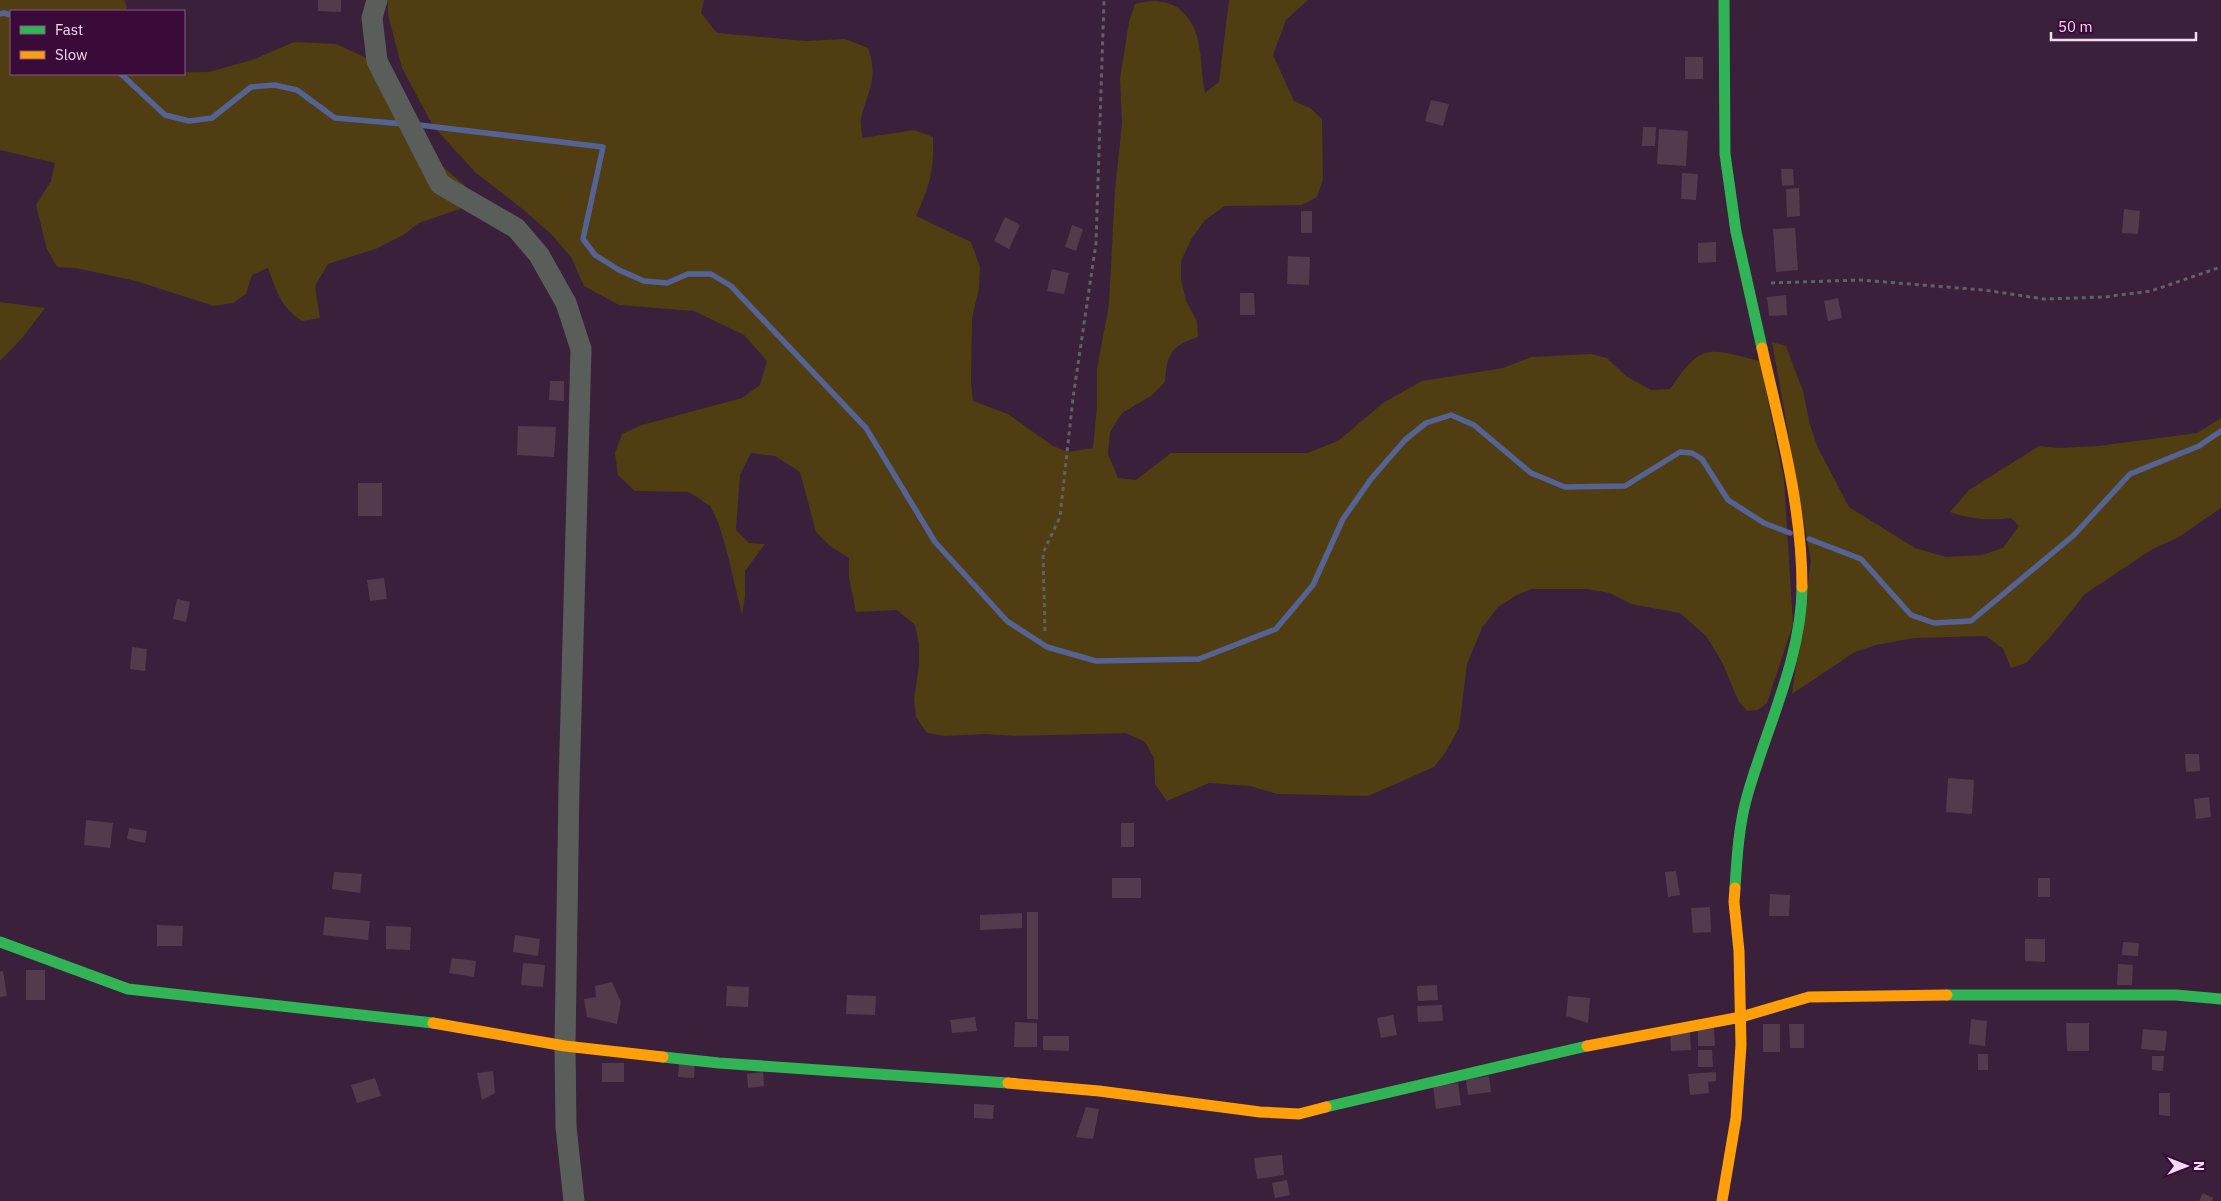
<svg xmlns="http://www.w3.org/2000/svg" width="2221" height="1201" font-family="'IBM Plex Sans',sans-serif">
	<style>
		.green { fill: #503d11 }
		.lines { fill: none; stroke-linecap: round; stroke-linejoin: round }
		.stream { stroke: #546394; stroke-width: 5.5 }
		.building { fill: #533b4d }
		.path { stroke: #626063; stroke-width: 3; stroke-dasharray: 4 4; stroke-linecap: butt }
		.street { stroke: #5a5e5b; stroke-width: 21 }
		.fast { stroke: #30b455; stroke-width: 11 }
		.slow { stroke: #ff9f0a; stroke-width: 11 }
	</style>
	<rect width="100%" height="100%" fill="#3a203a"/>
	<path class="green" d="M0 0H124L127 7 126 11H11V74L209 72 252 60 294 42 336 44 386 67 429 155 483 201 419 223 403 235 378 248 328 264 315 286 320 318 302 321C280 306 277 292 268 268L252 275 246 294 233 303 214 306 136 281 76 268 57 267 47 249 36 205 51 181 55 163 0 150Z
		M388 0H704L701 13 717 33 806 41 845 39 868 48C879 79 868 89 861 118 860 124 862 131 862 138L914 130 933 137C934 172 930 185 916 216L971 242 980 267 979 288 972 318 971 382 973 401 1008 414 1053 446 1068 452 1093 448 1097 407V369L1109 304 1115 190 1122 123 1120 78 1129 22 1135 4C1150 0 1165 0 1178 8 1205 28 1199 63 1205 93L1219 82 1229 0H1308L1286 20 1273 55 1294 101 1310 108 1322 119 1323 179 1317 197 1302 205 1225 206 1205 220 1192 238 1181 261V279L1186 301 1197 321 1198 337C1170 346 1167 355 1165 382L1151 396 1122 413 1110 432 1108 454 1118 478 1136 480 1171 453H1307L1338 441 1383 403 1422 381 1503 368 1531 357 1591 354 1607 358 1626 376 1651 390 1670 389C1702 342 1708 348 1760 361L1784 480 1793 624 1767 703 1758 710 1747 711 1739 702 1722 662 1706 636 1680 613 1631 604 1610 593 1587 589H1531L1517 595 1498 607 1482 628 1467 664 1459 728 1445 753 1434 767 1368 796 1277 794 1250 786 1209 783 1167 801 1155 784 1154 758 1145 742 1126 733 1017 736 985 734 945 736 927 733 916 717 914 699 919 665V644L915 625 897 610 856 612 849 577V558L830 546 816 532 800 472 775 456 751 453 740 475 736 530 749 543 765 544 745 571V597L742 615 726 548 718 522 710 506 689 492 635 491 618 475 615 453 622 434 642 425 742 398 760 385 767 361 744 335 694 311 619 305 584 286 571 257 552 235 525 211 476 173 433 126 402 68 388 15Z
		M0 302 45 308 23 337 0 361Z
		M1772 342 1786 346 1803 391 1810 425 1818 448 1849 507 1915 548 1946 557 1982 555 2003 548 2019 526 2011 518C1989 521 1971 519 1950 512L1969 490 2039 446 2059 448 2098 446 2197 433 2221 418V508L2179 537 2151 550 2085 594 2052 635 2026 663 2011 668 2003 649 1986 636 1914 638 1876 645 1855 652 1792 694 1811 561Z"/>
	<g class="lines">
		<path class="stream" d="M0 14 4 13 11 15
			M121 74 165 115 189 121 212 118 251 87 274 85 297 90 335 118 404 124
			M419 125 603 147 583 239 595 255 619 270 644 281 667 283 688 274H711L731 286 866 428 935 542 1007 621 1047 647 1096 661 1199 659 1276 629 1313 585 1343 519 1371 479 1405 440 1426 423 1451 415 1474 425 1531 473 1565 487 1625 486 1680 452 1692 453 1702 459 1728 500 1764 523 1790 533
			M1809 539 1861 559 1911 615 1934 623 1971 621 2074 535 2130 474 2199 446 2221 431"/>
	</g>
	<path class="building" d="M318 0H341V12L318 11Z
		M1685 57H1703V79H1685Z
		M1431 100 1449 104 1443 126 1425 121Z
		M1643 127H1656L1655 146H1642Z
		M1659 129 1688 131 1686 166 1657 164Z
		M1781 169H1793L1794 185 1782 186Z
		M1682 173 1698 174 1696 200 1681 199Z
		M1799 188 1800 216 1787 217 1786 189Z
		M2124 209 2140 211 2138 234 2122 233Z
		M1301 211H1312V233H1301Z
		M1005 217 1020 225 1009 249 994 241Z
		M1072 225 1083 229 1076 251 1065 247Z
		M1795 228 1798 270 1776 272 1773 229Z
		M1716 242V262L1698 263V243Z
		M1288 256 1310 257 1309 285 1287 284Z
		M1052 269 1069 273 1064 294 1047 291Z
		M1240 293H1254L1255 315H1240Z
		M1786 295 1787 315 1769 316 1767 297Z
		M1838 298 1842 318 1828 321 1824 301Z
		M550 381H564V401L549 400Z
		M518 426 556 427 554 457 517 455Z
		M358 483H382V516H358Z
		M384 578 387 599 370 601 367 580Z
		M177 599 190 602 186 622 173 619Z
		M132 647 147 649 145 671 130 669Z
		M2185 754H2199L2200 771 2186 772Z
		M1948 778 1974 780 1972 814 1946 812Z
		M2209 797 2211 817 2196 819 2194 799Z
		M86 820 113 823 110 848 84 845Z
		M1121 823H1134V847H1121Z
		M129 828 147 831 145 843 127 839Z
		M1676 871 1680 895 1668 897 1665 872Z
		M334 872 362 874 360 893 332 889Z
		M1112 878H1141V898H1112Z
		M2038 878H2050V897H2038Z
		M1770 894 1790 895 1789 916H1769Z
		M1710 907 1711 932 1693 933 1691 908Z
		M1027 912H1038V1019H1027Z
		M1022 913V928L980 930V915Z
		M325 917 370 921 368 940 323 935Z
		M157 925 183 926 182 946H157Z
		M386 926 411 927 410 950 386 949Z
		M515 935 540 939 538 956 513 952Z
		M2025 939H2045V962L2025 961Z
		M2123 942 2139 943 2138 956 2122 955Z
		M452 958 476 961 474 977 449 973Z
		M523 963 545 965 543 987 521 985Z
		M2118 964 2133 965 2132 985H2117Z
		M26 970H45V1000H26Z
		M3 971 7 996 0 997V972Z
		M612 982 621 1002 617 1024 587 1017 584 999 596 997 595 986Z
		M1437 985 1438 1000 1418 1001 1417 986Z
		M727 986 749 987 748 1007 726 1006Z
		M847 995 876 996 875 1015 846 1014Z
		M1568 996 1590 998 1588 1023 1566 1016Z
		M1442 1005 1443 1021 1418 1022 1417 1006Z
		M1393 1015 1397 1035 1381 1038 1377 1018Z
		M975 1017 977 1031 952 1033 950 1020Z
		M1971 1019 1987 1021 1985 1046 1969 1044Z
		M1015 1022 1037 1023V1047H1014Z
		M2066 1023H2089V1051H2067Z
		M1763 1024H1780V1052H1763Z
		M1789 1024H1804V1048H1790Z
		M1714 1028 1715 1046H1698V1029Z
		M2143 1029 2167 1031 2165 1051 2141 1049Z
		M1690 1032 1691 1050 1671 1051 1670 1033Z
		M1043 1036H1069V1051L1043 1050Z
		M1698 1050H1712L1713 1067H1698Z
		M1978 1054H1988V1070H1978Z
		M2152 1056H2164L2163 1071 2152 1070Z
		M602 1063H624V1082H602Z
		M679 1063 695 1064 694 1078 678 1077Z
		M493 1071 495 1093 482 1100 477 1073Z
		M763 1072 764 1086 748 1088 747 1074Z
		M1716 1072V1081L1708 1082 1709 1093 1690 1095 1688 1074Z
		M1489 1076 1491 1092 1468 1095 1466 1080Z
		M375 1078 381 1096 357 1103 351 1085Z
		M1458 1083 1461 1105 1436 1109 1433 1086Z
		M2159 1093H2170V1116L2159 1115Z
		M974 1104 994 1105 993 1119 974 1118Z
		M1086 1107 1099 1109 1093 1139 1076 1137Z
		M1282 1155 1284 1175 1257 1179 1254 1158Z
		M1287 1180 1290 1195 1275 1198 1272 1183Z
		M2203 1193 2213 1198 2212 1201H2199Z"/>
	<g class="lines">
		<path class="path" d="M1771 283 1860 280 1984 290 2044 299 2105 297 2151 291 2221 267
			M1045 631 1043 553 1060 517 1073 398 1096 243 1104 0"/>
		<path class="street" d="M377 0 372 18 377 61 440 184 516 228 539 255 566 303 581 349 569 786 565 1046 566 1127 574 1201"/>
		<path class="fast" d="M1724 0 1725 154 1736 232 1762 348
			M1735 888C1737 856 1739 823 1748 793 1767 727 1802 656 1802 587
			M0 942 128 989 433 1023
			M1947 995H2176L2221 999
			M663 1057 719 1063 1008 1083
			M1326 1107 1587 1046"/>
		<path class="slow" d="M1762 348C1780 427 1802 506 1802 587
			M433 1023 565 1046 663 1057
			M1587 1046 1741 1017 1809 997 1947 995
			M1008 1083 1099 1091 1260 1112 1299 1114 1326 1107
			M1722 1201 1736 1118 1741 1045 1739 951 1734 902 1735 888"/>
	</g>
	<rect x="10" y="10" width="175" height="65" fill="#3a0b39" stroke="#855d84"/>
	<rect x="20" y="26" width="25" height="8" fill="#30b455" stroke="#855d84"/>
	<text x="55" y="35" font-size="15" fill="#f6d9f4">Fast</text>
	<rect x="20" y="51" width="25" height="8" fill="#ff9f0a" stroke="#855d84"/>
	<text x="55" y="60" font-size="15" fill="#f6d9f4">Slow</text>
	<g transform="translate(2186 1166) rotate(90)" stroke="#3a0b39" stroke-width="4" paint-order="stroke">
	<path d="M0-4L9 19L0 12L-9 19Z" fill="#f6d9f4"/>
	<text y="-8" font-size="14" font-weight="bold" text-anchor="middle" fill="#f6d9f4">N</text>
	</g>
	<path d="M2051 32v8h145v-8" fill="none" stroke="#f6d9f4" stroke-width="2.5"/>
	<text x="2058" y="32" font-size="15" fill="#f6d9f4" stroke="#3a0b39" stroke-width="4" paint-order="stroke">50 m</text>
</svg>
